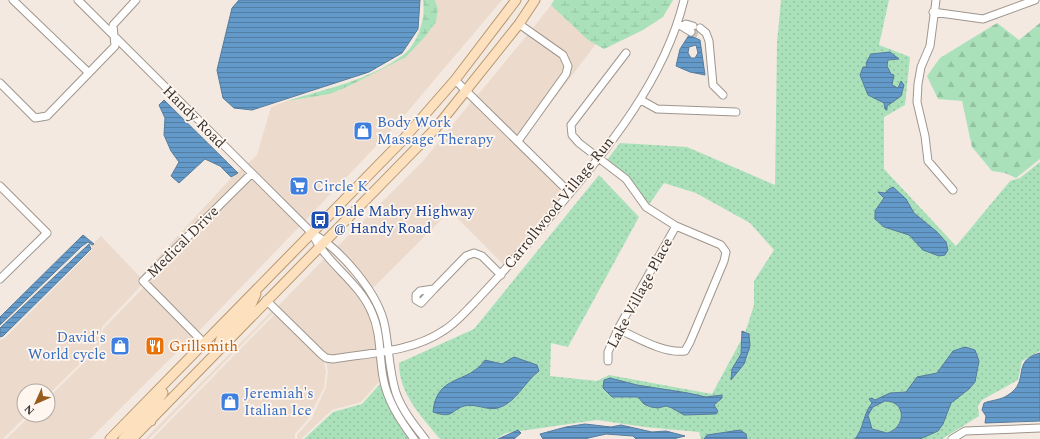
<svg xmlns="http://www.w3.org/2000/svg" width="1040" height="439" font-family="Spectral,serif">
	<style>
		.built { fill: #ecdbcd }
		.grass { fill: url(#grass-dots) }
		.forest { fill: url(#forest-firs) }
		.wetland { fill: url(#wetland-marsh) }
		.water { fill: url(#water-rules); stroke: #567b9b; fill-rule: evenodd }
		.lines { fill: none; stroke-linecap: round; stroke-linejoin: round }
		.minor-tunnel { stroke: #cdc5bd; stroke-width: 7; stroke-dasharray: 7 3.5; stroke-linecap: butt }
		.minor-casing { stroke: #9f968d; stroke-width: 9 }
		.major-casing { stroke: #b79770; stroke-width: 11 }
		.minor { stroke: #fff; stroke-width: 7 }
		.major { stroke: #fde1be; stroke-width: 9 }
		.labels { text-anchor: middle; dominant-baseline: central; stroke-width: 3.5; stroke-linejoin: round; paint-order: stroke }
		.street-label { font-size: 15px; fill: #373330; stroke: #fff6ef }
		.shop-label { font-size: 15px; fill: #366cbe; stroke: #fff6ef; text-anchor: start }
		.transit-label { font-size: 15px; fill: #164399; stroke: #fff6ef; text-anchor: start }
		.food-label { font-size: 15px; fill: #c56008; stroke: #fff6ef; text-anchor: start }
	</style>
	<defs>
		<pattern id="grass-dots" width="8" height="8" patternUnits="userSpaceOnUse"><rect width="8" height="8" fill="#aae1bb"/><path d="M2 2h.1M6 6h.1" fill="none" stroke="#93c2a1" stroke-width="1.8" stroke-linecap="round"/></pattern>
		<pattern id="forest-firs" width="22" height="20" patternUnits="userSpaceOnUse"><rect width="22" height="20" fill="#aae1bb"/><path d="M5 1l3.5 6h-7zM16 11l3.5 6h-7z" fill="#93c2a1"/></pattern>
		<pattern id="wetland-marsh" width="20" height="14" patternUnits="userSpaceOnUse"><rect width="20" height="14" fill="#aae1bb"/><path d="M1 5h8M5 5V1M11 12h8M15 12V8" fill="none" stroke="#93c2a1"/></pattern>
		<pattern id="water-rules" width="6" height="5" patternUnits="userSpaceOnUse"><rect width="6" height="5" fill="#649ac9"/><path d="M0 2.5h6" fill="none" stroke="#537ea4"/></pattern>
	</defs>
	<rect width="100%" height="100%" fill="#f3e9e0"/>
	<path class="built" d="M435 0H502L398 123 304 222 246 165 257 155 271 107 287 101 330 94 349 86 406 57 424 38 436 22 438 9Z
		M551 5 588 40 596 44 522 141 571 65 565 53 533 28Z
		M529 33 561 57 565 66 563 73 518 137 476 97Z
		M472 101 566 193 505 266 450 211 372 289 336 248 423 161Z
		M242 169 247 174 102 327 99 345 48 395V391H24V415H27L3 439H0V340L5 338 92 250V245L101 236 140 277 234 175Z
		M251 178 300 226 198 332 147 281Z
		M325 258 358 294 370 315 374 328 377 349 333 356 328 355 277 307Z
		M144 287 193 336 90 439H6L31 415H48V398L101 346 103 329Z
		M272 311 274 312 149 439H145Z
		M276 313 324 362 326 371 324 387 309 418 295 434V439H152Z
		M378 355 381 382 378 383 361 402 332 410 301 439H297V435L312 418 326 387 328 371 326 361Z"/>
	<path class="grass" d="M781 0H889L879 45 910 57 905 105 884 117V169L956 246 1010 181 1020 178 1040 162V351L1022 361 1018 380 982 400 978 406 979 416 942 439H701L699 432 645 427 597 420 506 433 496 439H440C421 416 399 394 399 363L474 329 599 175 639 217 568 347 551 343 550 376 597 381 609 375 712 394 745 333 754 305V281L774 250 750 223 696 193 664 183 648 206 630 178 607 160 620 143 687 147 775 185 777 43Z
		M380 384 391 411 409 439H304L333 412 362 404Z"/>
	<path class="forest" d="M997 23 1019 40 1040 23V159L1016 178 1005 173 992 171 972 147 962 101 938 99 927 76 940 58Z"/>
	<path class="wetland" d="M423 0H435L438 9 436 22 424 38 406 57 349 86 330 94 287 101C325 89 370 80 403 55 418 44 426 18 423 0Z
		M554 0H673L663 17 643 30 604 49 588 40 551 5Z"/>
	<path class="water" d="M239 0H420L418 29 402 53 369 72 252 110 234 108 223 98 217 70 232 8Z
		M689 35 700 40 705 75 690 72 676 66 680 49ZM696 45 698 53 695 58H691L688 53 689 47Z
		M890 52 899 59 888 60 887 66 891 74 894 75 892 85 898 88 901 81 904 85 901 96 887 106V110L885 109 884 103 868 95 860 75 863 67H867L866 63 871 54Z
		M164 100 238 173 231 177 220 166 205 159 179 183 171 176 179 162 171 151 164 135 165 118 159 105Z
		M893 187 906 199 914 213 937 232 946 242 948 250 945 255 939 256 923 250 909 235 884 227 875 219V211L884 198 878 192 885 193 889 189Z
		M83 235 94 244 92 245 88 242 82 246 0 325V317Z
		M89 244 91 249 3 336 0 337V328Z
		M742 331 749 334 750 346 744 364 731 380 732 369 741 354Z
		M965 347 975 350 979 361 975 382 969 389 951 403 943 424 938 431 920 439H855C864 428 863 414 872 403L869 399 872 398 875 400 890 393 906 392 917 377 937 373 953 351ZM885 401C907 401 906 428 887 433L872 429 868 415 873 407Z
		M1040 353V421L985 423 986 416 982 410 984 403C992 400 1001 400 1008 395 1031 381 1010 361 1040 353Z
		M514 357 537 365 539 371C525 381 516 403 498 408 487 411 476 403 464 406 449 411 454 419 433 412 437 373 468 385 485 360L502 364Z
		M610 378 637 385 688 393 706 397 722 395V398L714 405 718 411 716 414 684 415 672 408 666 406 658 408 651 407 644 404 638 397H612L603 388 604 380Z
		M585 424 611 427 621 425 652 432 666 431 685 436 673 439H636L633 436 606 434 584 439H543L540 434 566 427Z
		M518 430 521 433 514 439H498Z
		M740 430 746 434 747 439H704L707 435Z"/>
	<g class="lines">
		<path class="minor-tunnel" d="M691 32 698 34"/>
		<g class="minor-casing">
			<path id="minor" d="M13 0 89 73
				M78 0 312 233C340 249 379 293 385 327 389 349 389 371 396 393 402 410 414 425 425 439
				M936 0 930 46 921 67 918 84 917 102 925 136 928 161 953 190
				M933 12 983 19 1035 0
				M678 24 691 32
				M683 26 686 24 693 26
				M700 28 706 33 709 41 713 85 723 95
				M455 80 570 193
				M0 83 35 118 47 116 115 46 113 25 136 0
				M641 100 657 109 736 112
				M518 141 566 74 568 66 563 55 519 24
				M0 186 47 233 0 279
				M312 233C326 264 359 281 372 313 381 333 379 355 383 377 387 401 400 420 414 439
				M434 289 421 303 416 300V295L420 291 434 289 466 256 474 253 482 256 501 275
				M266 300 321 354 326 358 333 359C369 353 412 352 443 331 455 324 464 313 474 303 493 283 511 263 529 242 589 169 661 94 684 0
				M618 329C638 338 664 354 685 351L690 342 724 261 726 252 721 245 676 226 646 207 626 179 579 143 572 135 571 125 626 53
				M205 344 143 281 251 174
				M608 361V352L618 329 676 226
				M952 439 965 431 1040 428"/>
		</g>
		<g class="major-casing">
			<path id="major" d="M220 349C214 337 242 315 250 306 253 302 254 298 256 294
				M151 421 152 408 163 393
				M110 439 400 143 455 80 516 0
				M123 439 142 418 144 405
				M132 439 436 128 519 24 535 0"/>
		</g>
		<use href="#minor" class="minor"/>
		<use href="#major" class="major"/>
	</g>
	<defs>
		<g id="shop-square" transform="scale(1)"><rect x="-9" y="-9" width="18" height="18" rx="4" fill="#3f7fe0" stroke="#fff6ef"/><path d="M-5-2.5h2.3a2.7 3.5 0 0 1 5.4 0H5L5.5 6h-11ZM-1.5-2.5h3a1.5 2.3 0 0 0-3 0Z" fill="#fff"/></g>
		<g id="supermarket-square" transform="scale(1)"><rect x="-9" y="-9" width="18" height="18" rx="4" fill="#3f7fe0" stroke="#fff6ef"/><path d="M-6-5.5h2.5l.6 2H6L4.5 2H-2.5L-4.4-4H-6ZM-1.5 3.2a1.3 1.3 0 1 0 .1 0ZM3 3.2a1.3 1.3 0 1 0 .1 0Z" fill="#fff"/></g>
		<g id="bus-square" transform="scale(1)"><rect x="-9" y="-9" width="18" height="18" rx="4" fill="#1a4fb4" stroke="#fff6ef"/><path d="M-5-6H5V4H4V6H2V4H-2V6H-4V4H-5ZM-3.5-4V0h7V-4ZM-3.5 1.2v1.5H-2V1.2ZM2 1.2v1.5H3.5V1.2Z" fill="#fff"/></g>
		<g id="restaurant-square" transform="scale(1)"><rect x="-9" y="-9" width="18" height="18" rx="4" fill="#e8710a" stroke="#fff6ef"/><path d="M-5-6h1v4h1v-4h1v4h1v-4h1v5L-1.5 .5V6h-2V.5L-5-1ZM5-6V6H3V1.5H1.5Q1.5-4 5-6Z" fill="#fff"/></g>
	</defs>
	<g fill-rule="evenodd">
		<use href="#shop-square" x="363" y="131"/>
		<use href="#supermarket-square" x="299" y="186"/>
		<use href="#bus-square" x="320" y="220"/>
		<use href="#shop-square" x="120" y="346"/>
		<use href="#restaurant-square" x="155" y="346"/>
		<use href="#shop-square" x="230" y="402"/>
	</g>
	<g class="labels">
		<g class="street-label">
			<text transform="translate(194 117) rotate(45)">Handy Road</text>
			<text transform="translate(559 203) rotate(-51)">Carrollwood Village Run</text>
			<text transform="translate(183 242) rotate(-45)">Medical Drive</text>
			<text transform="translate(640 293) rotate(-62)">Lake Village Place</text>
		</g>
		<g class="shop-label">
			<text x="377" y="122">Body Work<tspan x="377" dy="17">Massage Therapy</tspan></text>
			<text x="313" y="186">Circle K</text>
			<text x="106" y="337" text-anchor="end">David's<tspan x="106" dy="17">World cycle</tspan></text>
			<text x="244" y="393">Jeremiah's<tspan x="244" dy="17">Italian Ice</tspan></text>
		</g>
		<g class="transit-label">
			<text x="334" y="211">Dale Mabry Highway<tspan x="334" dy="17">@ Handy Road</tspan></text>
		</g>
		<g class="food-label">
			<text x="169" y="346">Grillsmith</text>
		</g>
	</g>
	<g transform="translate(36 403) rotate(225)"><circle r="19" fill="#fff6ef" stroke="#afa8a3"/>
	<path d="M0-3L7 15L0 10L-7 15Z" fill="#975b1c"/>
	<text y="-6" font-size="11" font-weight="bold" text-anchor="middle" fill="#373330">N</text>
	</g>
</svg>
